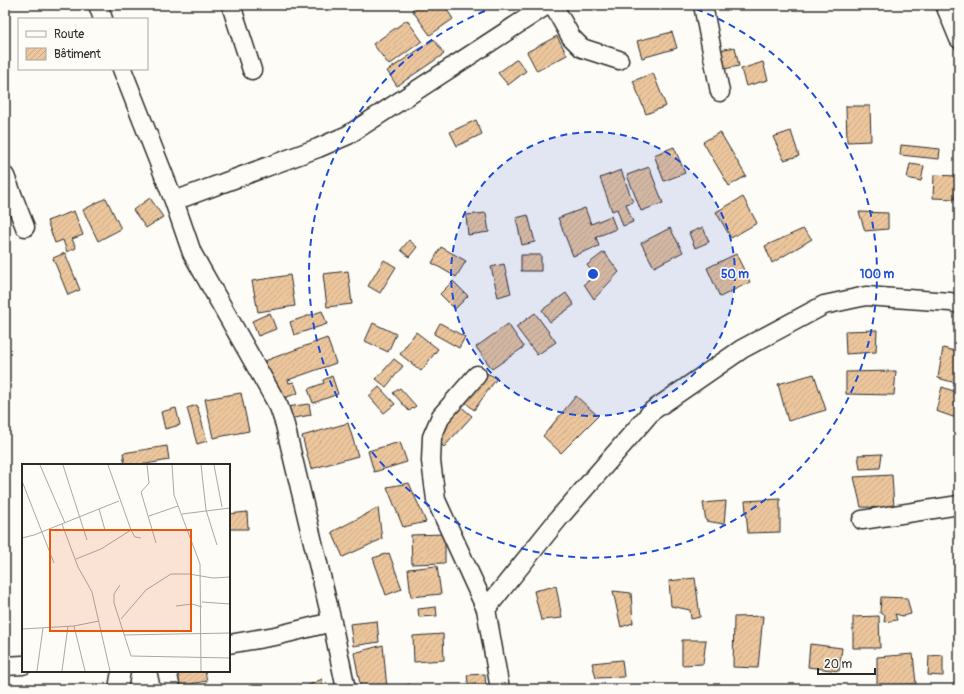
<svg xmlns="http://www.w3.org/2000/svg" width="964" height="694" font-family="Pangolin,sans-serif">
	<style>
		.building { fill: url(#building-hatch); stroke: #2b2b2b }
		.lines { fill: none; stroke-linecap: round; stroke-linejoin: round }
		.minor-casing { stroke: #2b2b2b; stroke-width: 21 }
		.minor { stroke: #fdfcf7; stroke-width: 18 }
		.ring { fill: none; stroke: #1d4ed8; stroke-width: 2; stroke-dasharray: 7 5 }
		.inset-road { fill: none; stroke: #a9a8a5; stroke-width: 1 }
		.view { fill: #e8590c; fill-opacity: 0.15; stroke: #e8590c; stroke-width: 2 }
		.inset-edge { fill: none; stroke: #2b2b2b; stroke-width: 2 }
		.centre { fill: #1d4ed8; stroke: #fdfcf7; stroke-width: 2 }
		.ring-label { font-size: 12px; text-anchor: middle; font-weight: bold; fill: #1d4ed8; stroke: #fdfcf7; stroke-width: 3; stroke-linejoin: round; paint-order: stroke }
	</style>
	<defs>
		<pattern id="building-hatch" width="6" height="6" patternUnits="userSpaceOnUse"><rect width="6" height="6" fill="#ecc69c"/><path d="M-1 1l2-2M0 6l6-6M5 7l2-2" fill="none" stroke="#cbaa87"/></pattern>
	</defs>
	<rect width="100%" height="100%" fill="#fdfcf7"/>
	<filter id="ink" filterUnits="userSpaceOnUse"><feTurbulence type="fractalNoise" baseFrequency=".025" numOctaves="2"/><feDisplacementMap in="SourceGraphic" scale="8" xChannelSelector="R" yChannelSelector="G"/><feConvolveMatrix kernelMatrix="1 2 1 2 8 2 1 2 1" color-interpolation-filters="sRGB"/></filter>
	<g filter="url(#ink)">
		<path class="building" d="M418 5H444L453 19 430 35 412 10Z
			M407 20 422 41 389 65 373 44Z
			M672 32 677 48 642 58 637 41Z
			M557 36 567 55 537 71 527 52Z
			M434 39 444 54 397 86 387 71Z
			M735 47 739 66 724 69 720 50Z
			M517 59 526 71 508 85 498 73Z
			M763 62 768 80 746 86 741 69Z
			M653 73 666 106 646 114 633 81Z
			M846 106H870L871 141 847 142Z
			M476 120 482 134 457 146 450 132Z
			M791 131 799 156 784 160 773 137Z
			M720 132 746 176 729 186 703 142Z
			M901 145 940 149 939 159 900 155Z
			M674 147 685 173 664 181 654 155Z
			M910 164 924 166 921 181 907 178Z
			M649 167 663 203 641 211 627 175Z
			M621 170 633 202 626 204 633 222 623 226 617 209 612 211 600 178Z
			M934 175 957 176 955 199 933 198Z
			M743 197 757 223 731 238 716 212Z
			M106 198 121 229 98 241 83 210Z
			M150 198 163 217 146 228 133 210Z
			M585 208 591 224 611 216 616 229 596 237 599 246 573 256 558 218Z
			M74 211 83 235 72 239 76 248 67 252 63 240 55 243 47 221Z
			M859 212 888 213V229L865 231Z
			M486 213 489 232 468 235 466 215Z
			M528 215 535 242 522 245 516 218Z
			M703 227 709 242 695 248 689 233Z
			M670 228 683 252 654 267 641 243Z
			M803 229 812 239 772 263 765 246Z
			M409 240 417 247 409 257 401 250Z
			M441 247 466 261 456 277 432 263Z
			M604 252 619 272 594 299 584 284 595 276 587 265Z
			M65 253 80 290 68 295 53 258Z
			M736 254 750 282 720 297 707 268Z
			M521 255H541V271H521Z
			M384 260 396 267 380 293 368 286Z
			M504 264 511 293 498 297 491 267Z
			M348 271 352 304 327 307 323 274Z
			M290 275 295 306 258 312 252 281Z
			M453 281 468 296 455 309 440 294Z
			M566 293 574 305 550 322 542 310Z
			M322 311 327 324 294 335 290 322Z
			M270 313 276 329 258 336 252 321Z
			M535 313 556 342 537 355 516 327Z
			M373 323 396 334 388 352 365 341Z
			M440 323 465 337 459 348 434 334Z
			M508 324 524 347 492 369 476 347Z
			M877 330 876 352 846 354 845 331Z
			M416 332 438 349 421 371 400 354Z
			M327 338 336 363 288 380 289 383 294 382 298 393 276 401 262 362Z
			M943 348 959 352V384L938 378Z
			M394 359 403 366 386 387 376 379Z
			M476 368 497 378 474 410 454 392Z
			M896 371 894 395 846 394V372Z
			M814 374 826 410 788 421 778 384Z
			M332 376 338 394 313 403 308 389 324 383 323 380Z
			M379 387 395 404 384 413 369 396Z
			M942 387 959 393V419L936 411Z
			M400 388 416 406 409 411 393 393Z
			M241 393 249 431 213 438 205 399Z
			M576 396 598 416 561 453 543 436Z
			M451 398 472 416 444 447 424 428Z
			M309 404 311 415 288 419 286 407Z
			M197 405 207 441 197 444 187 408Z
			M176 408 180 425 165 429 161 412Z
			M348 423 358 456 311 469 302 436Z
			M400 442 407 462 374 472 368 451Z
			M167 446 169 460 140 465H125L123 453Z
			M882 454 880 468 860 469 858 455Z
			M892 475 894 508 861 507 854 477Z
			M409 483 426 522 403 527 387 487Z
			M780 499V532L748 533 745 501Z
			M726 501 724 524 706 521 703 503Z
			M378 508 382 539 343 557 332 532Z
			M247 512 248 529H229V514Z
			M445 534V563L412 564 411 535Z
			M389 553 402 589 386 595 373 558Z
			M437 566 441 594 411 597 408 569Z
			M695 578 700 617 691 619 690 610 671 606 669 581Z
			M556 586 562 618 541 620 534 591Z
			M613 591 631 593 633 623 621 627Z
			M881 597 907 598 911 614 903 616 895 614 897 620 884 622 885 615 880 613Z
			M436 607 437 616 419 617 418 609Z
			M763 616 758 668 733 667 734 617Z
			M879 616 880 648H853V617Z
			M377 621 379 642 353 646 350 624Z
			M443 634 444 660 414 662 413 636Z
			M682 640H706L703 664 682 665Z
			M810 644 842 648 839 671 808 667Z
			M383 645 387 689H361L354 653Z
			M913 654 916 684 877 686V657Z
			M943 655V676L928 675 929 656Z
			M622 660 624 677 596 678 592 663Z
			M177 671H205L207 681 180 686Z
			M485 674 486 689H469L467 675Z
			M322 679 323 689H308L307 686Z
			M410 684 411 689H392Z"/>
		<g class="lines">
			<g class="minor-casing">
				<path id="minor" d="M98 5 103 19
					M231 5 252 70
					M553 5 571 37 582 48 619 60
					M703 5 720 92
					M945 5 959 39
					M122 69 174 201 192 253 279 407 285 425 332 622 346 689
					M5 176 25 227
					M174 201 318 148 348 135 547 5
					M477 375 441 416 432 437 431 461 436 500 486 609 500 689
					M862 520 959 505
					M486 609 559 518 652 411 742 349 824 305 866 296 950 302 959 304
					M229 644 275 636 332 622
					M5 666 23 665
					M167 671 171 689
					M118 689 121 671"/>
			</g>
			<use href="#minor" class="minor"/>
		</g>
	</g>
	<circle cx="593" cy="274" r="142" fill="#1d4ed8" fill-opacity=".12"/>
	<g class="ring">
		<circle cx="593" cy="274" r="142"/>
		<path d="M685 5A284 284 0 1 1 501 5"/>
	</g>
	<g transform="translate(22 464)">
		<rect width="208" height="208" fill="#fdfcf7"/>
		<path class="inset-road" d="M18 1 43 59M41 1 65 76M86 1 109 66 113 73 119 74M125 1 127 19 119 28 134 79M150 1 152 31 178 100 179 207M179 1 184 46 195 81M192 1 200 43M0 17 32 99M77 45 83 66M160 50 208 44M127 52 156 42M40 60 56 103 70 128 88 207M0 74 12 71 97 37M54 95 79 85 109 66M98 121 92 130V139L109 192 208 194M180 138 208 140M154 142 170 140 180 143M99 155 124 126 149 110H167L191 114 208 113M52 162 63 207M0 165 52 162 77 157M102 171 208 169M15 207 21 164M40 207 46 162"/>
		<path class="view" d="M28 66H169V167H28Z"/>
		<rect width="208" height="208" class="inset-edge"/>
	</g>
	<circle cx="593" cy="274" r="6" class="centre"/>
	<g class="ring-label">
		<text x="735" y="278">50 m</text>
		<text x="877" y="278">100 m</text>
	</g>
	<rect width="964" height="694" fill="none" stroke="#fdfcf7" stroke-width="20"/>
	<rect x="10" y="10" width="944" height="674" fill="none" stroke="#2b2b2b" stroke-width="1.5" filter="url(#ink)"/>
	<rect x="18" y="18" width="130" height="52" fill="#fdfcf7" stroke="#a9a8a5"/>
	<rect x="26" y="31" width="20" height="6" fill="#fdfcf7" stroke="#a9a8a5"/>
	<text x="54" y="38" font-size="12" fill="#2b2b2b">Route</text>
	<rect x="26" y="48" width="20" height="12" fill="url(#building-hatch)" stroke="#a9a8a5"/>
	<text x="54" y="58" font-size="12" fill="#2b2b2b">Bâtiment</text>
	<path d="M818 668v6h57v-6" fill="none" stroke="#2b2b2b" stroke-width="2"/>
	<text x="824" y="668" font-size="12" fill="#2b2b2b" stroke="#fdfcf7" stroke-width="3" paint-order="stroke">20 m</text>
</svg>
